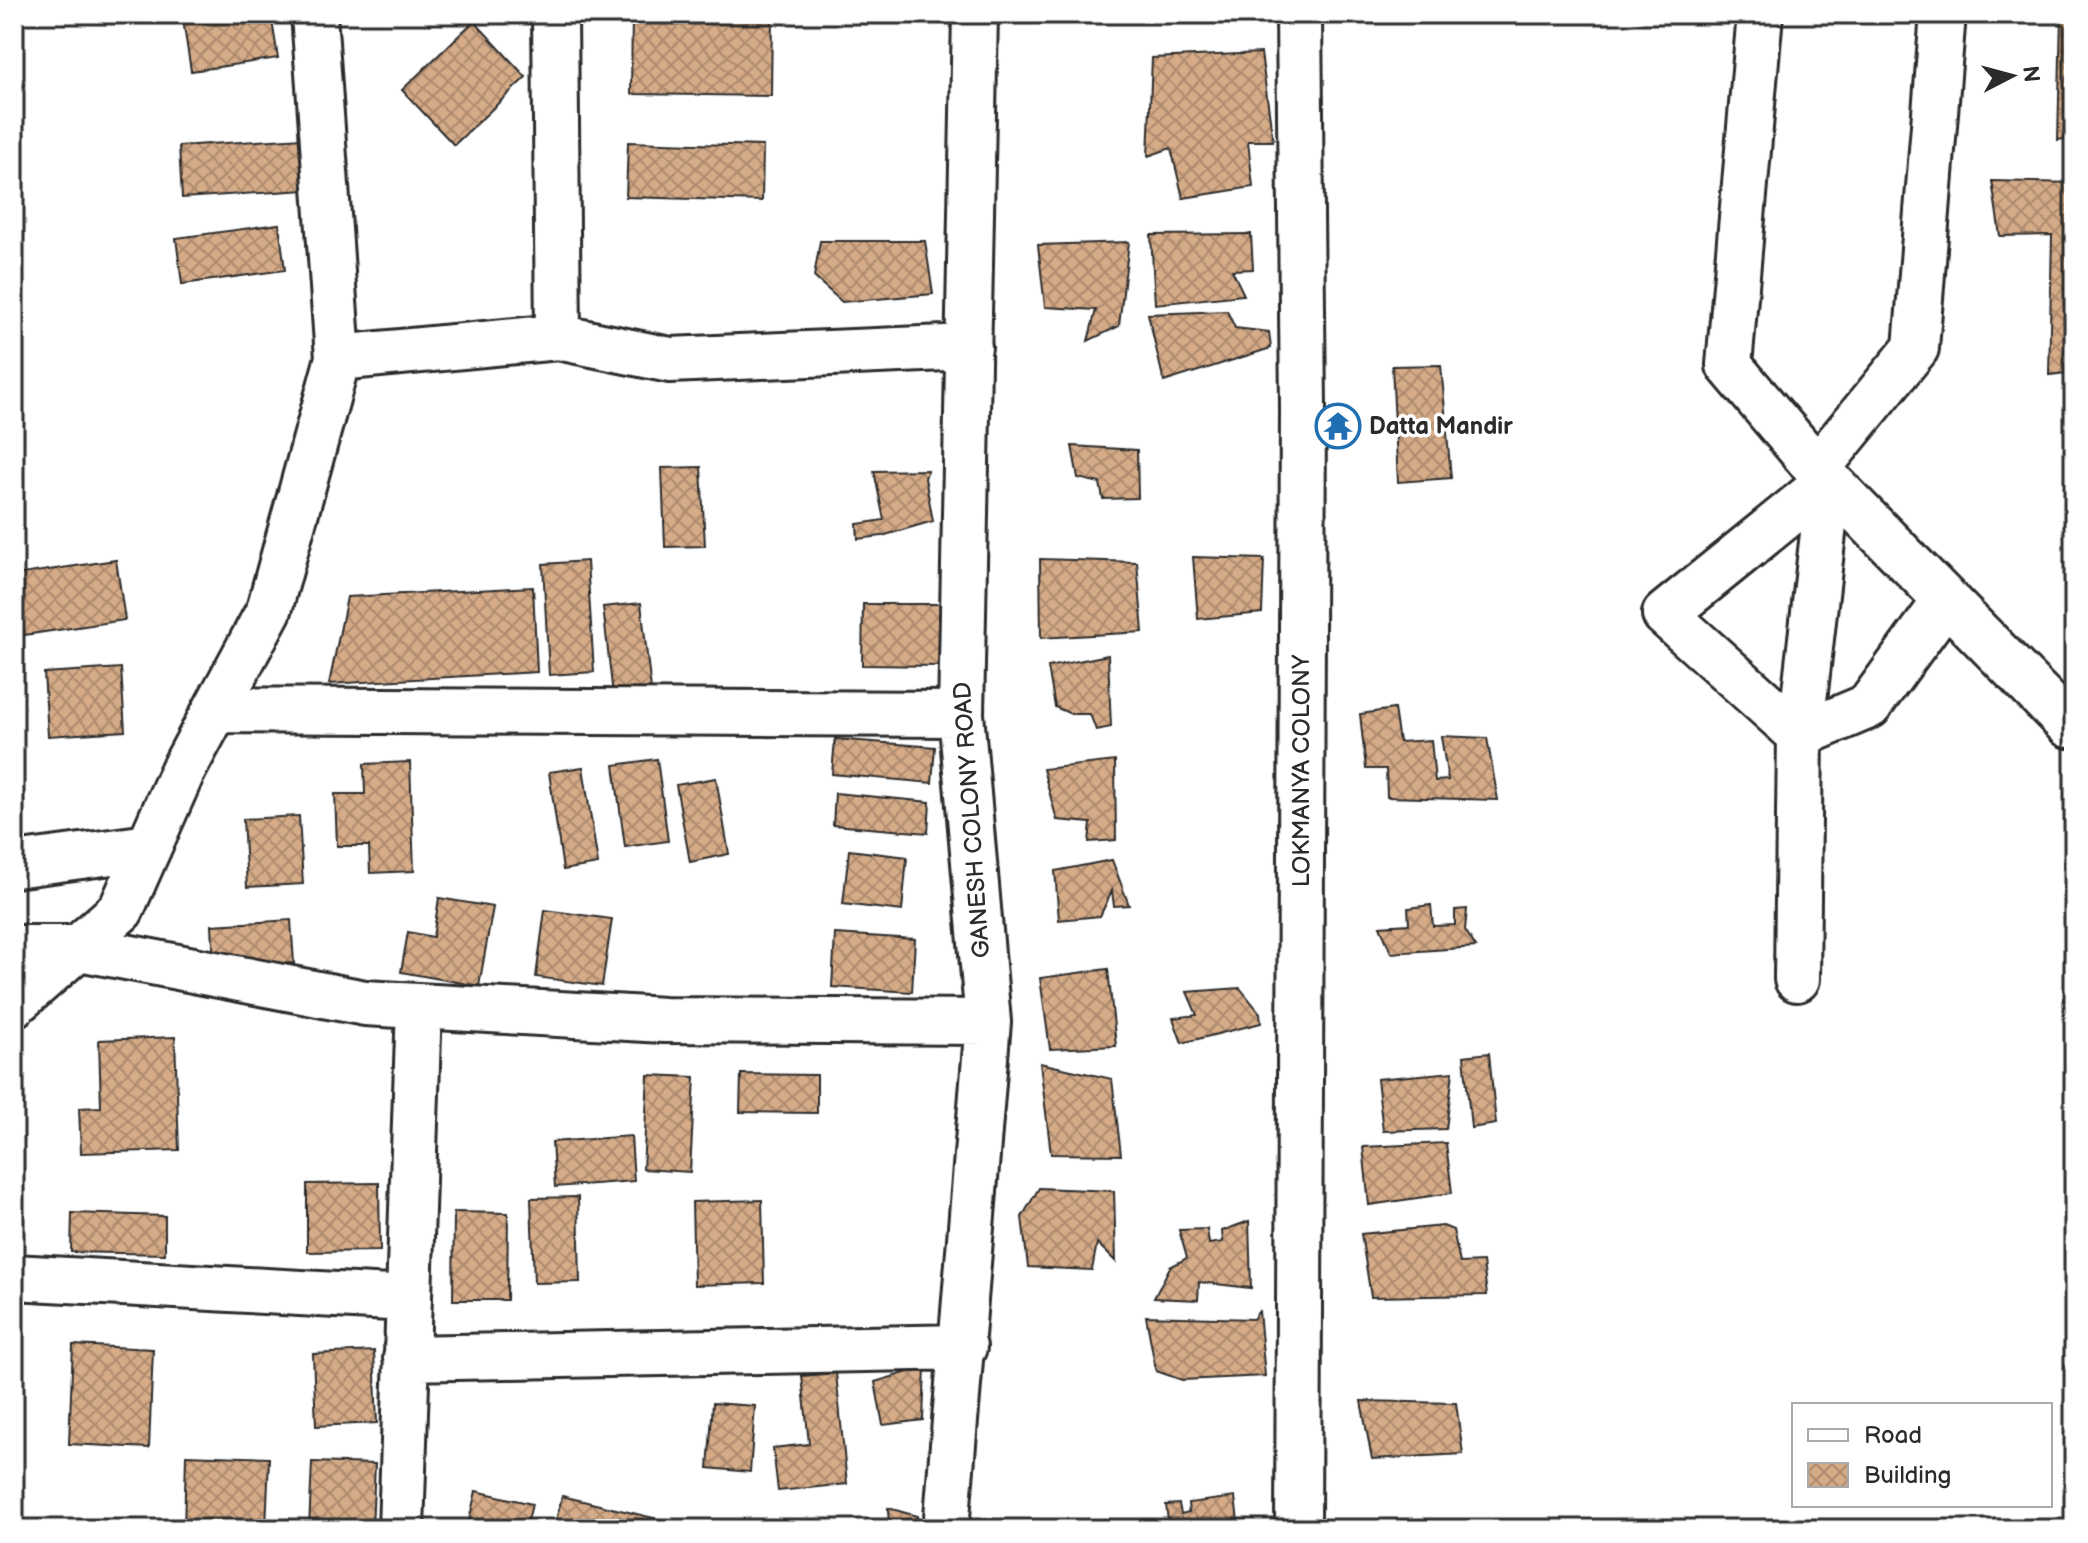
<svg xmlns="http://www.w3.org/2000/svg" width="2088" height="1543" font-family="'Balsamiq Sans',sans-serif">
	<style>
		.building { fill: url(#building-cross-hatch); stroke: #2b2b2b; stroke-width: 2 }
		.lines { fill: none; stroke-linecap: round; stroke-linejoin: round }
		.minor-casing { stroke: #2b2b2b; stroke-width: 50 }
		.minor { stroke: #fff; stroke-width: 44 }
		.labels { text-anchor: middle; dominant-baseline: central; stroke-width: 7; stroke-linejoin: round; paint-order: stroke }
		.poi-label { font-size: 24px; font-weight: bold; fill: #2b2b2b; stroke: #fff; text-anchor: start }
		.street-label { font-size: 24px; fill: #2b2b2b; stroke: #fff }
	</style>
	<defs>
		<pattern id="building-cross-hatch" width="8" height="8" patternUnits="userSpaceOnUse" patternTransform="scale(2)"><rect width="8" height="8" fill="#d6ab87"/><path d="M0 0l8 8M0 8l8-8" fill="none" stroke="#ae8b6f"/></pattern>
	</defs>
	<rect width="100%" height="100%" fill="#fff"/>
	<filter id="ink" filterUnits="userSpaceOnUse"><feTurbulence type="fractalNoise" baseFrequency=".0125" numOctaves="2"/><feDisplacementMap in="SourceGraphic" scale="16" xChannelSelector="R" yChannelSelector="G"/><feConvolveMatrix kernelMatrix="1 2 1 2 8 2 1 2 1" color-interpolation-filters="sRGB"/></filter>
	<g filter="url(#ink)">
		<path class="building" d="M219 14H271L278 58 191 71 183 20Z
			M632 14H772L771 96 631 94Z
			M2061 14H2074V137L2058 140Z
			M474 21 526 77 454 145 402 90Z
			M1261 53 1273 141H1248L1253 187 1183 198 1171 148 1148 156 1152 58Z
			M302 138 305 190 182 198 179 146Z
			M628 142 763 146 762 201 626 197Z
			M1992 181 2074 183V372L2049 375 2052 235 2000 236Z
			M279 224 285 270 182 284 176 238Z
			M1251 234 1253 269 1232 270 1244 295 1155 304 1151 235Z
			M820 241H925L933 294 842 302 814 277Z
			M1129 242 1119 326 1088 341 1096 310 1045 307 1038 245Z
			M1227 311 1235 328 1269 332 1271 348 1164 382 1148 314Z
			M1441 365 1451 478 1398 482 1392 366Z
			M1072 446 1137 450 1138 498 1103 499 1100 483 1078 478Z
			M701 467 705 546 665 547 662 468Z
			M928 470 925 478 933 521 882 536 858 539 857 524 884 520 874 471Z
			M1193 557 1264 559 1262 613 1198 619Z
			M1040 559 1137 562 1143 632 1041 638Z
			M116 560 125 620 24 635 15 575Z
			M587 561 594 672 549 675 543 564Z
			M533 587 537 672 329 684 347 597Z
			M641 603 651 690 613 695 603 607Z
			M863 604H941L940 666 862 665Z
			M1108 655 1111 727 1096 730 1090 714H1071L1055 707 1048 667Z
			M121 668 125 731 48 736 44 673Z
			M1394 709 1399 742 1431 740 1435 781 1448 780 1441 736 1487 738 1498 800 1387 797 1386 769H1366L1360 714Z
			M835 739 935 747 932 783 832 774Z
			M657 759 668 841 625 847 614 765Z
			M1115 761 1116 840 1089 842 1091 823 1057 820 1043 769Z
			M410 762 414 871 370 873 369 846H337L335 794H365L364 764Z
			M583 767 598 864 563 870 549 772Z
			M716 778 729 854 690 862 676 785Z
			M835 793 930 802 928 833 833 825Z
			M299 816 303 884 247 887 243 819Z
			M849 850 907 857 902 911 843 904Z
			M1112 860 1129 905 1114 906 1112 891 1100 916 1059 920 1055 871Z
			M439 898 493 907 479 986 401 972 408 932 433 937Z
			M1431 905 1433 926 1455 925V910L1467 909 1465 930 1476 947 1391 953 1380 926 1409 924 1408 908Z
			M545 910 612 919 602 986 536 977Z
			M291 920 294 963 214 967 212 925Z
			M835 934 915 939 912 992 832 987Z
			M1108 969 1116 1046 1050 1049 1040 978Z
			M1240 988 1260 1013 1261 1023 1182 1043 1173 1018 1197 1015 1187 992Z
			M175 1037 179 1150 81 1153 79 1108 101 1107 99 1040Z
			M1489 1053 1496 1124 1471 1128 1464 1056Z
			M1040 1063 1112 1079 1121 1155 1051 1154Z
			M1453 1072 1446 1129 1383 1131 1377 1079Z
			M741 1074 817 1075V1113L740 1112Z
			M648 1075 695 1077 690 1172 643 1169Z
			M631 1136 634 1181 555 1187 552 1142Z
			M1446 1143 1452 1193 1369 1205 1363 1147Z
			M379 1183 380 1251 307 1252V1184Z
			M1039 1188 1114 1191 1116 1262 1097 1243 1092 1270 1028 1267 1022 1217Z
			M578 1197 580 1282 534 1283 531 1198Z
			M762 1200 764 1283 694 1285 692 1202Z
			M454 1212 508 1213 507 1300H453Z
			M72 1213 165 1216V1254L71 1252Z
			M1249 1221 1251 1288 1199 1282 1198 1300 1154 1298 1170 1267 1187 1258 1179 1230 1207 1229 1209 1244 1223 1242 1222 1231Z
			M1443 1226 1453 1230 1460 1263 1483 1262 1487 1295 1371 1297 1361 1234Z
			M1259 1311 1265 1376 1182 1380 1156 1371 1146 1316 1253 1319Z
			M73 1345 153 1349 149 1448 69 1444Z
			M374 1351 377 1423 316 1426 313 1354Z
			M925 1367 923 1420 883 1425 875 1382Z
			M836 1373 847 1484 778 1491 773 1448 809 1444 802 1376Z
			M1361 1401 1456 1403 1463 1454 1372 1459Z
			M713 1403 755 1406 750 1472 708 1468Z
			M186 1455 269 1458 266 1529H184Z
			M312 1462 375 1464 372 1529H309Z
			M476 1491 532 1504 526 1529H467Z
			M562 1496 687 1526V1529H554Z
			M1235 1497 1238 1521 1244 1520 1245 1529H1169L1166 1505 1179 1504 1181 1514 1189 1512 1188 1503Z
			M888 1508 917 1516 918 1529H889Z"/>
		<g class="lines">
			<g class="minor-casing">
				<path id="minor" d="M555 14 558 337 670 360 969 347
					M1760 14 1729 365 1817 469 2069 725 2074 723
					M338 358 558 337
					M1817 469 1916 348 1943 14
					M1829 481 1665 614 1800 735 1869 706 1946 600
					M216 710 961 714
					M14 865 149 847
					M14 948H79L365 1003 664 1020 988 1022
					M1797 979 1800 735 1829 481
					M14 1004 121 910 182 772 269 610 338 358 314 14
					M14 1277 408 1299
					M406 1358 964 1347
					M401 1529 419 1006
					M946 1529 988 1022 961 714 975 14
					M1298 1529 1303 408 1299 14"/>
			</g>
			<use href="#minor" class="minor"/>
		</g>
	</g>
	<defs>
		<g id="temple-ring" transform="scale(2.3)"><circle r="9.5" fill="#fff" stroke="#1f6fb2" stroke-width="1.5"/><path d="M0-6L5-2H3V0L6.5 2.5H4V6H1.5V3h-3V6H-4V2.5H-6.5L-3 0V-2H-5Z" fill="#1f6fb2"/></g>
	</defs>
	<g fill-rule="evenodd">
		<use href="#temple-ring" x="1338" y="426"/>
	</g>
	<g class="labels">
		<g class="poi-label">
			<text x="1369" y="426">Datta Mandir</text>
		</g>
		<g class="street-label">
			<text transform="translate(1301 771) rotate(-90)">LOKMANYA COLONY</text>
			<text transform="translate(972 820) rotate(-94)">GANESH COLONY ROAD</text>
		</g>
	</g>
	<rect width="2088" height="1543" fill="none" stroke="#fff" stroke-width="48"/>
	<rect x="24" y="24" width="2040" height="1495" fill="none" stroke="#2b2b2b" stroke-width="3" filter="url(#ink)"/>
	<rect x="1792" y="1403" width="260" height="104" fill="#ffffff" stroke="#aaaaaa" stroke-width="2"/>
	<rect x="1808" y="1429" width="40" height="12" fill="#ffffff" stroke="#aaaaaa" stroke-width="2"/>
	<text x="1864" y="1443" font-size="24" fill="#2b2b2b">Road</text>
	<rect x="1808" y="1463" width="40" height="24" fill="url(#building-cross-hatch)" stroke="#aaaaaa" stroke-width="2"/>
	<text x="1864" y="1483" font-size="24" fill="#2b2b2b">Building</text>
	<g transform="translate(2012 76) rotate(84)" stroke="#ffffff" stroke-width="6" paint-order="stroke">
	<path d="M0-6L14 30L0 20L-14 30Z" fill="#2b2b2b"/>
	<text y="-12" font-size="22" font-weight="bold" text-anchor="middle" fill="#2b2b2b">N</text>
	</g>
</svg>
